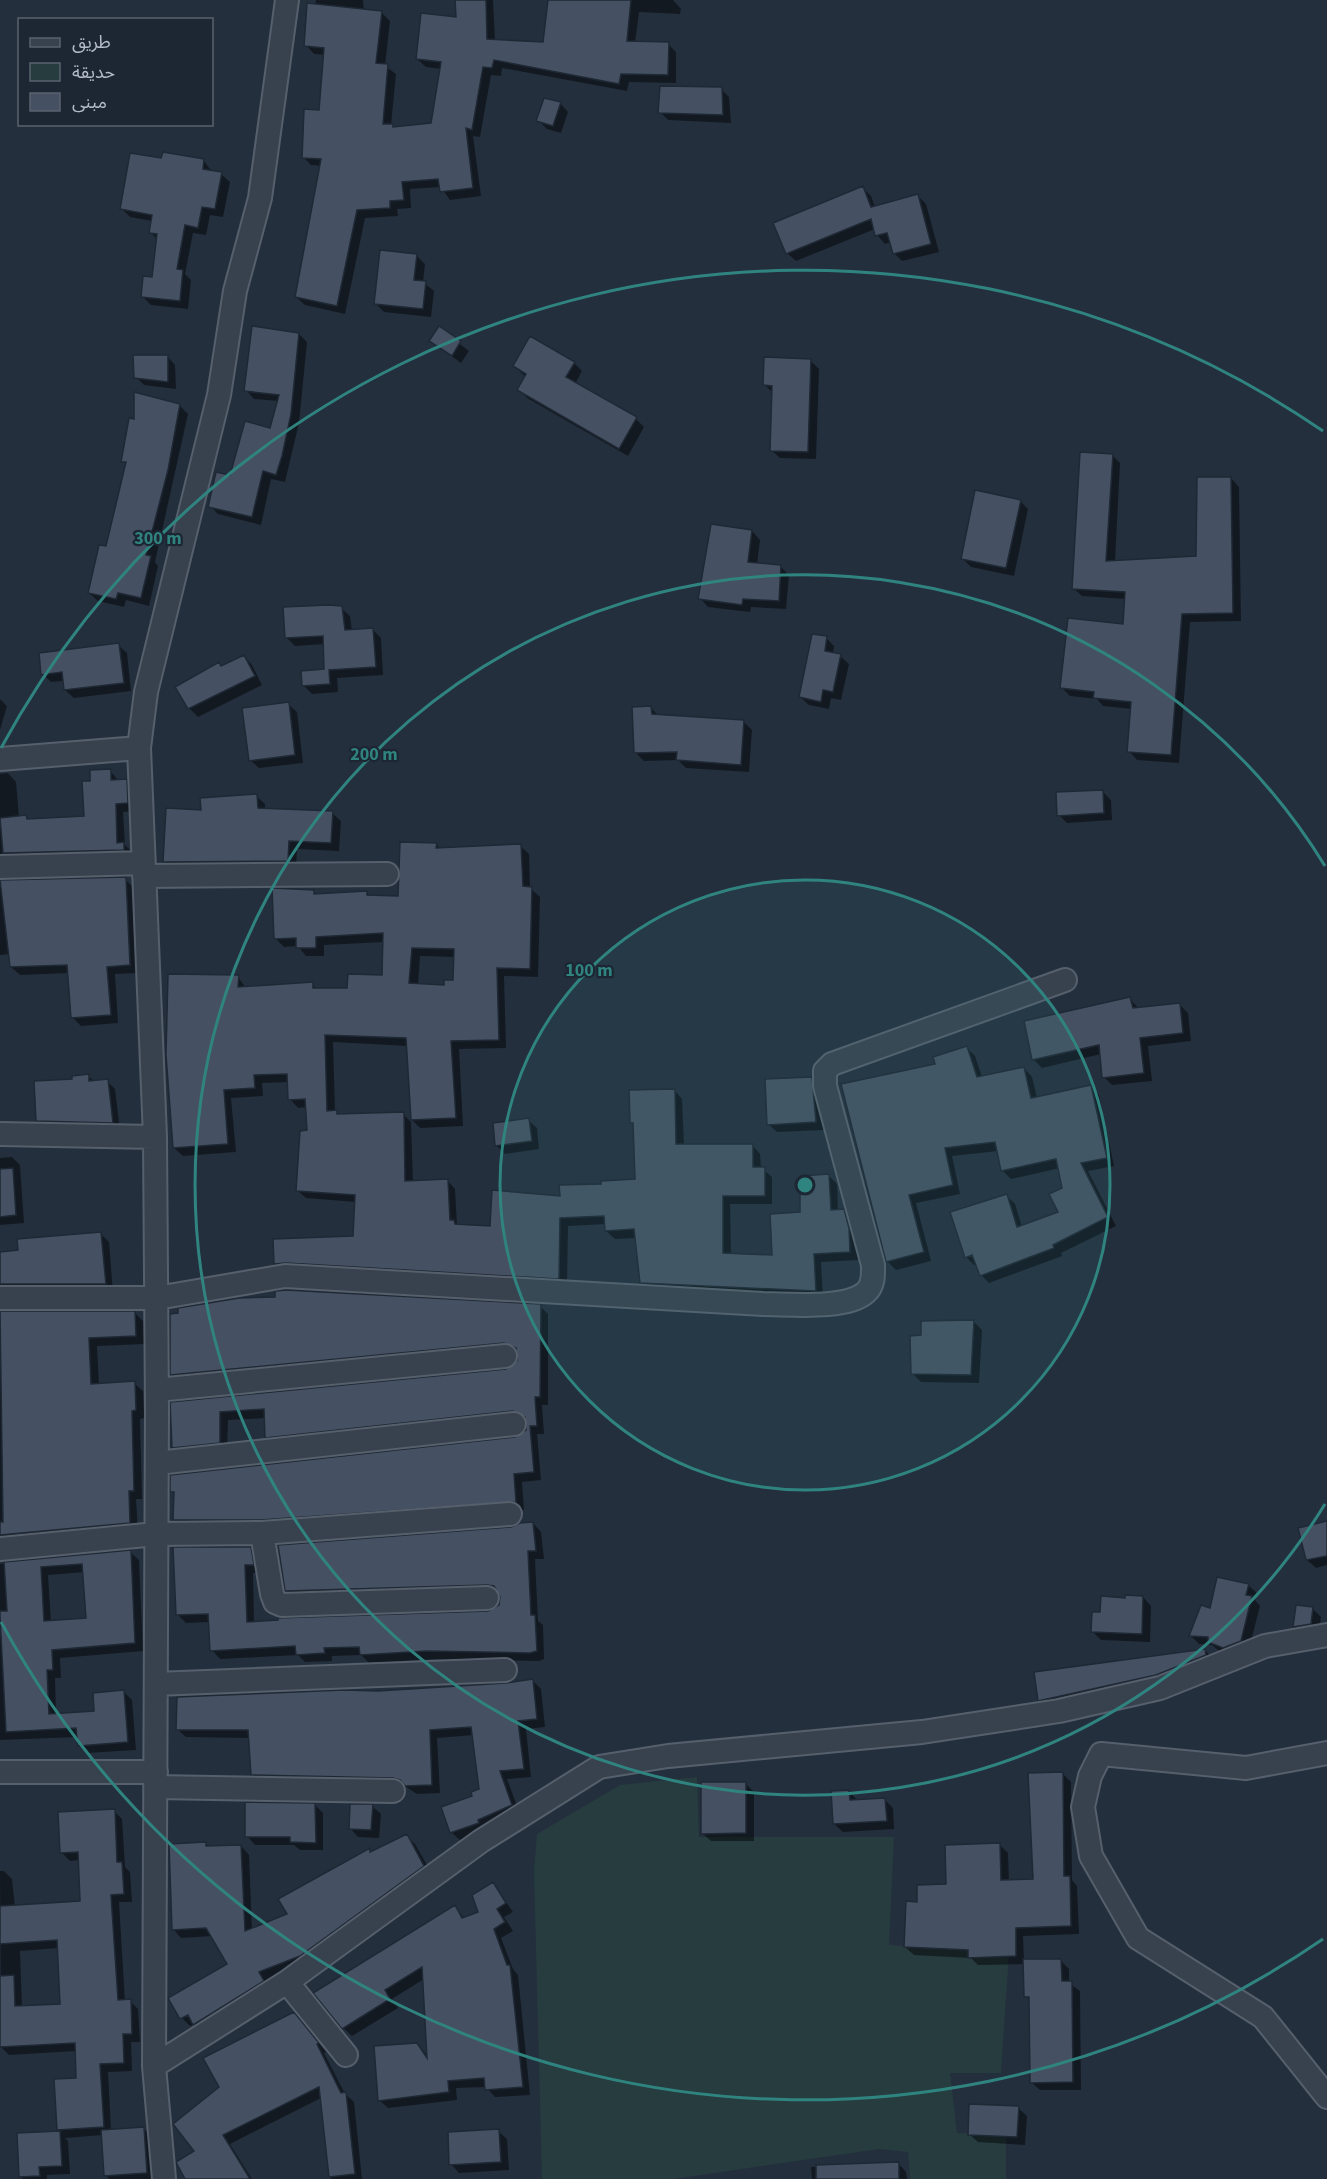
<svg xmlns="http://www.w3.org/2000/svg" width="1327" height="2179" font-family="'Source Sans 3','Noto Sans Arabic',sans-serif">
	<style>
		.green { fill: #263c3f }
		.shadow { fill: #0007; fill-rule: evenodd }
		.building { fill: #455162; stroke: #1f2835; stroke-width: 1.5; fill-rule: evenodd }
		.lines { fill: none; stroke-linecap: round; stroke-linejoin: round }
		.minor-casing { stroke: #565f6c; stroke-width: 26 }
		.minor { stroke: #38414e; stroke-width: 22 }
		.ring { fill: none; stroke: #308480; stroke-width: 3 }
		.centre { fill: #308480; stroke: #1d2633; stroke-width: 3 }
		.ring-label { font-size: 18px; text-anchor: middle; font-weight: bold; fill: #308480; stroke: #1d2633; stroke-width: 4.5; stroke-linejoin: round; paint-order: stroke }
	</style>
	<rect width="100%" height="100%" fill="#242f3e"/>
	<path class="green" d="M697 1777 699 1837H894L889 1945 1009 1953 1001 2073H950L957 2133 1006 2134V2179H910L908 2152 879 2149 673 2179H542L534 1871 537 1834 620 1785Z"/>
	<path class="shadow" d="M316 0H363L364 11 382 13 390 21 385 66 396 74 391 125 395 128 432 124 441 69 426 67 417 59 458 19 457 0H493L495 41 544 44 595 0H673L681 9 680 14 639 12 635 43 668 44 676 52V83L629 82 627 91 502 68 501 76 491 75 480 137 473 136 481 196 450 200 441 187 410 189 411 208 397 209 398 216 365 218 345 314 305 305 296 297 322 166 311 165 303 157 320 112 325 55 314 54 306 45Z
		M721 89 729 97 731 123 668 120 660 112Z
		M560 103 568 112 561 133 547 129 538 120Z
		M163 160 204 161 212 172 221 174 230 182 223 217 210 215 206 235 193 233 185 274 191 280 188 309 151 305 142 296 154 278 158 240 150 232 152 221 130 217 122 209Z
		M863 188 871 196 875 207 918 196 926 204 939 252 902 261 894 253 891 242 885 244 877 235 875 229 796 261 787 253Z
		M416 255 425 264 423 282 434 291 431 317 384 312 375 303Z
		M439 328 469 351 461 363 431 341Z
		M299 334 307 342 299 423 285 482 271 479 261 525 218 514 210 506 271 430 279 401 254 399 246 390Z
		M167 356 175 365 176 389 144 385 136 377Z
		M810 360 819 369 816 459 780 458 771 450 773 393 764 384Z
		M574 363 582 371 575 384 636 419 644 427 628 456 527 398 519 389 526 377 514 366Z
		M179 405 188 414 155 562 158 566 149 606 126 600 124 607 98 601 89 593 107 548 127 465 122 461 136 421Z
		M1112 455 1120 463 1115 562 1198 557 1231 478 1239 487 1241 621 1190 622 1179 763 1137 760 1129 751 1132 709 1103 706 1097 699 1070 696 1062 688 1124 626 1126 599 1082 596 1073 588Z
		M1020 501 1028 509 1014 576 971 567 963 559Z
		M752 531 760 540 757 565 780 566 789 575 786 609 751 607 750 612 708 607 700 598Z
		M341 608 350 616 352 631 373 630 381 638 383 675 337 678 338 692 312 694 303 685 326 670 325 644 295 646 286 637Z
		M826 638 834 646 833 654 840 656 849 664 841 700 831 698 829 709 809 705 800 697Z
		M118 645 127 653 131 691 74 698 65 690 64 681 51 682 43 674Z
		M244 656 252 665 262 685 198 717 189 708 219 663 222 667Z
		M0 699 7 706 0 730Z
		M288 704 297 712 303 763 259 768 250 760Z
		M651 708 659 716 743 721 752 730 749 772 686 768 678 760 644 761 636 753Z
		M110 771 119 781H126L135 789 136 811 123 812 125 845 132 852 0 865V774L8 773 16 782 19 817 26 816 30 821 85 817 92 782Z
		M1102 791 1111 800 1112 820 1067 823 1059 815Z
		M256 796 265 804V810L332 813 341 821 339 851 297 849 296 869 173 870 165 862 203 812Z
		M436 844 441 849 520 846 529 854 530 888 540 897 538 977 504 976 506 1048 459 1049 463 1126 420 1128 412 1120 408 1046 333 1042 335 1112 339 1115 403 1114 411 1122 413 1182 447 1180 455 1189 457 1225 491 1228 561 1197 603 1186 636 1180 635 1126 631 1122 674 1090 682 1099 684 1146 752 1145 760 1154 761 1168 772 1177V1204H730L731 1255 774 1256 829 1176 837 1184 838 1211H844L852 1219 857 1237 858 1260 821 1262 823 1299 650 1291 641 1283 636 1238 615 1239 606 1231V1224L568 1226 567 1286 284 1272 276 1263 354 1238 356 1202 306 1198 297 1190 309 1132 307 1107 298 1108 290 1099 289 1082 262 1083 263 1096 231 1098 236 1152 183 1156 174 1148 238 977 246 988 312 984 318 990H348L383 977 384 942 324 945V956H306L298 946 284 947 275 938 313 891 317 895 366 892 371 897H400ZM420 956 455 957V981L446 987 418 985Z
		M125 879 133 887 138 973 115 974 118 1023 81 1026 72 1017 69 973 20 975 11 967 10 954 0 955V882Z
		M1130 999 1139 1009 1179 1004 1188 1013 1191 1041 1148 1046 1152 1081 1112 1085 1104 1077 1101 1054 1042 1068 1034 1060Z
		M967 1048 975 1056 982 1077 1024 1068 1032 1077 1037 1098 1091 1086 1099 1095 1114 1166 1088 1171 1116 1226 1061 1253 1062 1256 989 1283 981 1275 977 1265H974L966 1257 1007 1196 1015 1204 1022 1227 1060 1213 1064 1189 1060 1168 1011 1179 1002 1170 998 1151 952 1156 960 1194 916 1203 931 1261 896 1270 887 1261 937 1065Z
		M88 1076 95 1082 107 1081 115 1089 120 1130 46 1129 37 1121 74 1080Z
		M811 1078 819 1087 824 1130 777 1132 768 1124Z
		M528 1120 537 1128 539 1149 505 1154 497 1146Z
		M12 1157 20 1165 24 1223 0 1225V1158Z
		M100 1233 109 1242 113 1292 0 1297V1253L19 1252Z
		M540 1306 548 1314V1405H542L544 1434H537L541 1480 522 1482 524 1510 271 1527 183 1528 175 1520V1495L172 1491 516 1439 528 1431 527 1421 522 1418 275 1445 267 1437 266 1418 228 1420 227 1451 181 1456 173 1447 172 1404 507 1371 519 1362 518 1352 513 1350 180 1383 172 1375Z
		M0 1313H135L143 1321 144 1344 97 1346 99 1385 134 1383 143 1391 144 1418 140 1419 142 1499H136L138 1531 0 1547Z
		M974 1322 982 1330 979 1383 921 1382 912 1373 923 1337Z
		M533 1523 541 1532 544 1559H535L538 1621 543 1625 544 1659 539 1661 436 1659 369 1663 361 1655 332 1656V1661L305 1662 298 1655 220 1659 212 1650 210 1622 186 1623 177 1614 250 1548 258 1557 261 1573H253L254 1623 488 1613 500 1606 502 1597 500 1593 295 1599 287 1591Z
		M1327 1523V1565L1316 1568 1307 1560Z
		M130 1552 139 1560 143 1651 60 1658 61 1678H55L56 1715 95 1712 124 1692 132 1700 136 1750 87 1753 79 1745 78 1737 0 1740V1564ZM85 1572 88 1619 51 1622 48 1575Z
		M1248 1585 1257 1593 1255 1600 1260 1606 1249 1649 1232 1656 1218 1650 1212 1645 1199 1644 1191 1636Z
		M1143 1597 1151 1606 1150 1642 1101 1640 1092 1631 1101 1614 1126 1599Z
		M1297 1606 1312 1608 1321 1617 1319 1632 1303 1635 1294 1627Z
		M1205 1650 1213 1659 1214 1663 1047 1708 1039 1700Z
		M532 1680 541 1689 545 1727 526 1729 531 1777 507 1779 520 1814 460 1840 451 1832 480 1790 474 1735 437 1738 440 1793 417 1794 403 1785 261 1783 252 1774 250 1738 186 1737 177 1729 378 1693 506 1685Z
		M1063 1774 1071 1782 1072 1880 1077 1886 1079 1934 1023 1936 1024 1961H1061L1069 1969V1983L1080 1991 1081 2090H1040L1031 2082 1030 2001 1026 1996 1025 1964 978 1965 971 1958 914 1955 905 1947 919 1903 947 1886 1000 1845 1008 1853 1009 1881 1034 1880Z
		M746 1784 754 1792V1841H711L702 1833Z
		M849 1791 857 1800H885L893 1808 894 1829 843 1832 834 1824Z
		M315 1805 323 1813V1850H300L294 1845H255L247 1836Z
		M372 1806 381 1814 379 1838 358 1837 350 1828Z
		M114 1811 122 1819 125 1867 130 1872 132 1902H119L125 2001H130L138 2009 140 2042H131L132 2071 108 2072 111 2130 143 2128 152 2137 154 2179H109L106 2175 103 2135 65 2138 68 2141 70 2174 47 2175V2179H23L20 2177 18 2134 61 2132 58 2129 77 2079 76 2051 9 2055 1 2047 0 1871H4L12 1879 15 1907 82 1903 80 1860 70 1861 61 1852ZM59 1948 62 2005 22 2007 20 1951Z
		M406 1836 415 1844 432 1874 309 1964 266 1981 271 1990 203 2032 194 2024 190 2026 182 2018 229 1965 213 1936 181 1938 173 1929 205 1843 210 1848 241 1846 249 1855 252 1930 289 1915 370 1850 373 1852Z
		M493 1884 513 1912 504 1917 513 1931 501 1938 513 1969 518 1975 530 2095 495 2097 486 2087 456 2088 457 2100 388 2108 379 2100 417 2044 428 2056 424 1979 392 1999 398 2008 352 2036 343 2028 455 1907 465 1919 480 1913Z
		M302 2022 326 2052 324 2053 345 2094 354 2102 362 2179H331L321 2098 230 2144 252 2179H187L196 2151Z
		M1018 2108 1027 2116 1025 2145 978 2142 969 2134Z
		M498 2131 507 2139 509 2170 459 2173 451 2164Z
		M898 2163 906 2172 907 2179H812L811 2167Z"/>
	<path class="building" d="M455 0H486L487 39 543 42 548 0H631L627 41 669 42 668 75 621 74 619 84 494 60 492 68 483 67 472 130 466 128 473 188 440 192 438 179 402 182 404 200 390 201V208L357 210 337 306 295 297 321 159 302 158 304 109 319 110 324 48 304 46 307 3 382 11 376 63 388 64 383 124H393V127L431 123 441 62 416 59 421 13 456 17Z
		M660 86 722 87 723 115 658 113Z
		M544 98 561 102 553 126 536 121Z
		M163 152 204 159 203 169 222 172 215 209 202 207 198 228 185 225 177 269 183 270 180 301 141 297 143 276 152 277 157 234 149 233 152 215 120 209 130 153 161 158Z
		M863 186 871 207 918 194 931 244 893 254 887 233 875 236 871 219 786 254 773 223Z
		M380 250 417 254 414 280 426 281 423 309 374 304Z
		M252 326 299 333 291 414 282 456 276 475 263 471 252 517 208 507 216 472 230 475 245 421 270 428 279 395 244 391Z
		M439 326 461 341 452 356 429 341Z
		M530 336 575 362 566 377 637 417 619 449 517 390 526 374 513 366Z
		M133 355H168V382L134 378Z
		M764 357 811 359 808 452 770 451 772 386 763 385Z
		M134 392 180 404 168 470 146 555 151 556 141 598 118 593 116 599 88 593 99 545 106 546 126 462H121L129 418 134 419Z
		M1080 452 1113 454 1106 561 1196 556 1197 477H1231L1233 613 1182 614 1171 755 1127 752 1131 702 1093 698 1094 692 1060 688 1068 618 1123 624 1125 592 1072 589Z
		M975 490 1021 500 1006 568 961 559Z
		M711 524 752 530 748 562 781 565 779 601 743 599 742 605 698 599Z
		M328 605 342 606 345 630 373 628 376 667 329 670 330 684 302 686 301 671 324 669 323 636 285 638 283 607Z
		M812 634 827 636 825 651 841 654 833 692 823 690 821 702 799 697Z
		M119 643 124 683 64 690 62 672 41 675 39 653Z
		M244 655 255 676 188 709 175 687 219 662 221 666Z
		M289 702 295 755 249 761 242 708Z
		M651 706 652 714 744 720 741 765 676 760 677 752 634 753 632 707Z
		M111 769V780L127 779 128 803 116 804 117 843 124 842V850L3 853 0 818 26 815 27 819 84 816 82 781H90V770Z
		M1103 790 1104 813 1057 816 1056 792Z
		M257 794 258 808 333 811 331 843 289 841 288 861 163 862 166 808 201 810 200 798Z
		M400 842 437 843 436 848 521 844 523 886 532 887 530 969 497 968 499 1040 451 1041 456 1118 411 1120 406 1038 325 1035 327 1111 337 1110V1114L404 1112 405 1181 448 1179 450 1220H454L455 1224 490 1226 492 1190 560 1196 559 1185 601 1184V1181L635 1179 633 1123H630L629 1090 675 1089 676 1144H753V1167H765V1196H723V1253L772 1255 770 1214 800 1212V1176L829 1174 831 1210 844 1209 849 1228 850 1252 814 1254 816 1291 640 1283 634 1229 605 1231 604 1216 560 1218 559 1279 286 1263 274 1264 273 1239 353 1236 355 1195 296 1191 300 1131 307 1130 305 1099 288 1100 287 1074 254 1075 255 1088 224 1090 228 1144 173 1148 166 1055 168 974 239 975 238 987 313 982V988H347L348 974 382 975 383 933 316 937V948H296V938L274 939 272 888 314 890V894L367 891V895L398 896ZM412 948 454 949 453 980H444V985L409 983Z
		M126 877 130 965 107 967 111 1015 71 1018 67 965 10 967 0 880Z
		M1130 997 1133 1008 1180 1003 1183 1033 1140 1038 1144 1073 1102 1078 1099 1045 1032 1060 1024 1021Z
		M967 1046 977 1077 1024 1067 1031 1098 1091 1085 1107 1158 1081 1163 1108 1217 1053 1245 1054 1248 980 1276 972 1255 965 1258 950 1212 1007 1194 1017 1227 1058 1212 1049 1194 1062 1188 1056 1159 1001 1171 995 1142 945 1148 953 1185 909 1195 924 1252 886 1262 841 1084 935 1064 933 1057Z
		M89 1074V1081L108 1079 113 1123 36 1121 34 1081 72 1079V1076Z
		M812 1077 816 1122 767 1125 765 1079Z
		M529 1118 532 1141 495 1146 493 1123Z
		M13 1168 16 1215 0 1217V1169Z
		M101 1232 106 1284H0V1252L18 1250 17 1239Z
		M286 1290 541 1304 540 1397H535L537 1426H530L534 1472 514 1474 516 1502 261 1520H173L174 1492H170V1475L515 1437 526 1430 525 1417 513 1411 265 1438 264 1409 220 1412V1443L172 1448 170 1402 506 1369 517 1361 516 1348 504 1343 170 1375V1314L178 1313V1308L239 1298 275 1297V1291Z
		M0 1311H135L136 1336 89 1338 91 1384 135 1381 136 1410 132 1411 134 1491H129L130 1523 0 1535V1522H3Z
		M974 1320 971 1375 911 1374 910 1336 921 1335V1321Z
		M1327 1521V1556L1306 1560 1298 1528Z
		M533 1522 536 1551H528L531 1615H535L537 1651 530 1653 427 1651 360 1655 359 1647 324 1648 325 1653 296 1655 295 1646 210 1651 208 1614 176 1615 173 1547H251L254 1565H245L247 1622 278 1620V1618L488 1611 499 1605 500 1597 494 1586 487 1585 285 1591 278 1545 511 1527 520 1523Z
		M131 1550 135 1643 52 1650 53 1670H47L49 1714 94 1711 93 1693 124 1690 128 1742 78 1746 76 1728 6 1732 0 1617V1611H7L4 1562ZM82 1564 86 1618 44 1621 41 1567Z
		M1217 1577 1249 1584 1246 1595 1252 1596 1241 1641 1223 1648 1208 1642V1637L1189 1636 1201 1605 1210 1608Z
		M1125 1595 1143 1596 1142 1634 1091 1632 1092 1612H1100L1101 1596 1125 1598Z
		M1296 1605 1313 1607 1311 1624 1293 1627Z
		M1205 1649 1206 1655 1156 1675 1038 1701 1034 1672Z
		M533 1679 537 1719 518 1721 524 1769 500 1771 512 1805 478 1820 479 1823 450 1833 441 1807 472 1796 471 1792 479 1789 471 1727 430 1730 432 1785 405 1786 400 1780 393 1778 251 1775 248 1730H176L177 1697 343 1690 378 1691 506 1683Z
		M1063 1772 1064 1876H1070L1071 1926 1016 1928V1956L968 1958V1950L904 1947 906 1901 917 1902V1885L946 1884 945 1845 1000 1843 1001 1880 1033 1879 1028 1773Z
		M701 1782H746V1833L701 1834Z
		M849 1790 850 1800 885 1798 887 1821 833 1824 831 1791Z
		M245 1802 315 1803 316 1843 290 1842V1837H245Z
		M350 1804H373L371 1830 349 1829Z
		M115 1809 117 1862H122L124 1894 111 1895 118 2000 131 1999 132 2034H123L124 2063 100 2064 104 2127 57 2130 54 2079 76 2078 75 2043 0 2047V1976L14 1975 15 2006 60 2004 57 1940 0 1944V1906L80 1901 78 1852 60 1853 58 1812Z
		M407 1834 424 1866 300 1956 259 1972 264 1981 193 2025 188 2015 180 2019 168 1998 227 1964 206 1928 172 1930 169 1844 206 1842V1846L241 1845 245 1931 287 1914 278 1899 370 1848V1852Z
		M493 1882 506 1903 497 1909 505 1922 494 1929 507 1965H510L523 2087 485 2090 484 2078 448 2081 449 2092 378 2101 374 2046 417 2043 427 2058 422 1967 385 1990 390 1999 342 2029 313 1993 455 1905 462 1918 478 1912 472 1895Z
		M1023 1959H1061L1062 1981H1072L1073 2082 1030 2083 1029 1997H1024Z
		M294 2012 319 2043 317 2044 341 2093 346 2092 355 2174 329 2177 319 2087 223 2135 250 2179H185L176 2162 194 2151 173 2124 219 2087 203 2058Z
		M969 2104 1019 2106 1017 2137 968 2135Z
		M144 2127 147 2173 104 2176 101 2130Z
		M499 2129 501 2162 449 2165 448 2132Z
		M60 2131 62 2166 39 2167 40 2176 19 2177 17 2133Z
		M899 2162V2179H816V2165Z"/>
	<g class="lines">
		<g class="minor-casing">
			<path id="minor" d="M0 759 139 748
				M0 867 143 863
				M144 876 387 874
				M0 1134 155 1137
				M0 1298H157L285 1276 763 1304C789 1304 847 1310 866 1292 874 1285 873 1274 873 1265L825 1086V1071L832 1064 1065 980
				M157 1390 505 1356
				M157 1463 514 1424
				M262 1533 272 1594 275 1602 282 1605 487 1598
				M0 1549 156 1534 262 1533 510 1514
				M156 1684 505 1670
				M1327 1753 1246 1768 1101 1754 1090 1776 1083 1807 1091 1856 1138 1938 1263 2017 1327 2097
				M0 1772H156
				M156 1787 393 1791
				M287 1982 346 2055
				M154 2066 287 1982 481 1841 599 1767 668 1756 922 1732 1059 1711 1160 1688 1265 1646 1327 1635
				M164 2179 154 2066 157 1409 155 1137 139 748 146 692 219 395 235 291 260 198 287 0"/>
		</g>
		<use href="#minor" class="minor"/>
	</g>
	<circle cx="805" cy="1185" r="305" fill="#308480" fill-opacity=".12"/>
	<g class="ring">
		<circle cx="805" cy="1185" r="305"/>
		<path d="M1325 1504A610 610 0 1 1 1325 866"/>
		<path d="M1323 1939A915 915 0 0 1 1 1622M1 748A915 915 0 0 1 1323 431"/>
	</g>
	<circle cx="805" cy="1185" r="9" class="centre"/>
	<g class="ring-label">
		<text x="158" y="544">300 m</text>
		<text x="374" y="760">200 m</text>
		<text x="589" y="976">100 m</text>
	</g>
	<rect x="18" y="18" width="195" height="108" fill="#1d2633" stroke="#59626f" stroke-width="1.5"/>
	<rect x="30" y="38" width="30" height="9" fill="#38414e" stroke="#59626f" stroke-width="1.5"/>
	<text x="72" y="48" font-size="18" fill="#b4bcc9">طريق</text>
	<rect x="30" y="63" width="30" height="18" fill="#263c3f" stroke="#59626f" stroke-width="1.5"/>
	<text x="72" y="78" font-size="18" fill="#b4bcc9">حديقة</text>
	<rect x="30" y="93" width="30" height="18" fill="#455162" stroke="#59626f" stroke-width="1.5"/>
	<text x="72" y="108" font-size="18" fill="#b4bcc9">مبنى</text>
</svg>
